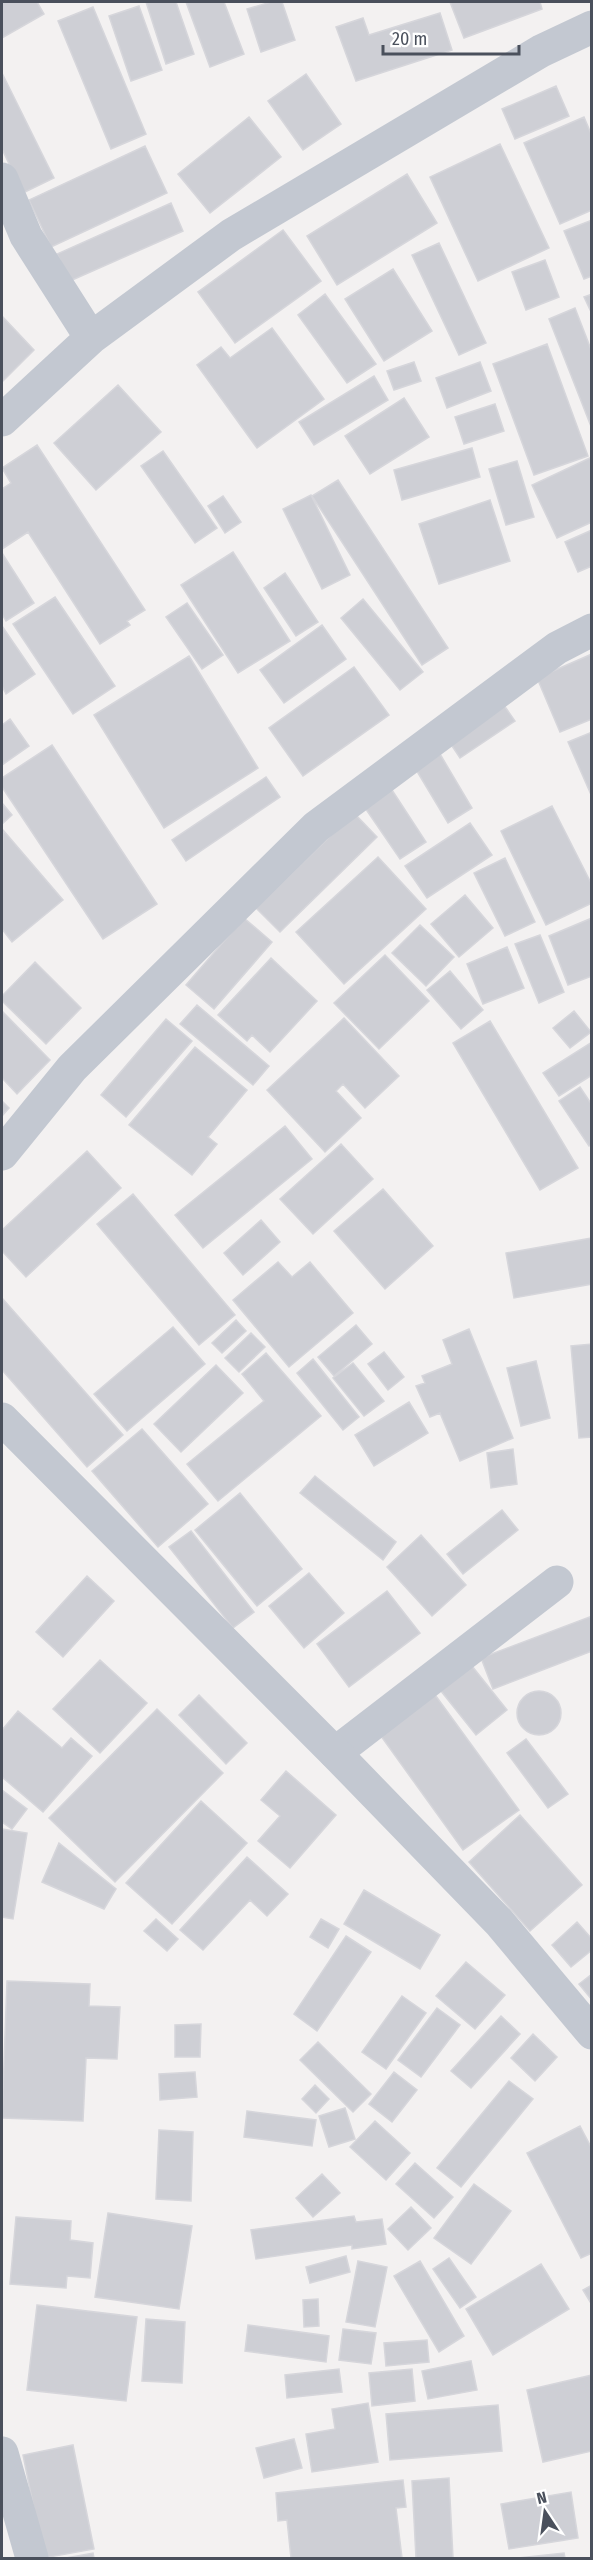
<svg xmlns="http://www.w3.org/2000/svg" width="593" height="2560" font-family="'Fira Sans Condensed',sans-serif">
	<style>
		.building { fill: #cecfd5; stroke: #d6d6db; stroke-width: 1.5 }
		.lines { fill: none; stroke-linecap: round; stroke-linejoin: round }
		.minor { stroke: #c3c8d1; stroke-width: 33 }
		.tertiary { stroke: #c3c8d1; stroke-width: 33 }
	</style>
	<rect width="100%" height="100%" fill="#f3f1f1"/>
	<path class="building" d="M2 2H37L44 14 2 38Z
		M146 2H176L194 54 166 64Z
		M186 2H224L244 54 210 67Z
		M271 2H282L295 40 261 52 247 9Z
		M450 2H540L542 9 464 38Z
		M139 6 162 70 131 81 109 16Z
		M93 7 146 134 111 149 58 21Z
		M440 13 452 50 356 81 336 27 363 18 369 35Z
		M2 73 54 178 23 193 2 149Z
		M306 74 341 124 303 150 268 101Z
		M556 86 569 116 515 139 502 109Z
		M249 117 281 157 210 213 178 174Z
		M584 117 592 136V210L560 224 524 143Z
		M500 144 549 248 478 281 430 177Z
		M145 146 167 193 51 247 29 200Z
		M407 174 437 223 337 285 307 236Z
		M171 203 183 231 70 281 57 254Z
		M592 220V276L584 279 564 231Z
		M283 230 321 281 235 343 198 292Z
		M439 243 486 343 459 355 412 255Z
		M545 260 559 297 526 310 512 272Z
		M393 269 432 331 384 361 345 299Z
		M325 294 376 364 347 383 298 315Z
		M592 294V314L584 297Z
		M575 308 592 352V429L549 319Z
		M2 316 34 350 2 382Z
		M272 328 324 399 257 448 197 365 221 347 230 358Z
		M547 344 588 456 534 475 493 364Z
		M414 362 421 381 394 390 387 371Z
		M480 362 491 391 447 408 436 378Z
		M374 376 388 400 314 445 299 422Z
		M118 385 161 432 96 490 54 443Z
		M404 398 429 437 370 474 345 436Z
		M495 404 504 431 464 444 455 417Z
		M37 445 145 610 127 621 130 625 100 644 28 532 2 549V489L11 483 2 468Z
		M472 448 480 477 402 500 394 470Z
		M163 451 217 528 195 543 141 466Z
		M592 457V522L557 538 532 485Z
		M517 461 534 517 506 525 489 469Z
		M338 480 448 648 422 665 312 496Z
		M311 495 350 575 322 589 283 509Z
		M223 496 241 522 225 533 208 506Z
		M490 500 510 561 439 584 419 524Z
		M592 530V566L578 572 565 542Z
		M233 552 290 641 238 673 181 585Z
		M2 553 34 603 6 621 2 614Z
		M285 573 318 622 296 636 264 588Z
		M55 597 115 686 73 714 13 624Z
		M363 599 423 672 400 690 341 618Z
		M187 603 223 655 202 669 166 617Z
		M322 625 346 659 284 703 260 670Z
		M2 626 35 674 6 694 2 686Z
		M592 654V719L560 732 537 678Z
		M189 656 258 768 164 828 94 715Z
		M354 667 389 715 303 776 269 728Z
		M501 701 515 721 460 758 446 737Z
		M10 719 29 746 2 765V725Z
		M592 732V797L568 742Z
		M52 745 157 904 103 939 2 787V778Z
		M440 754 472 808 448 823 415 768Z
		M266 777 280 797 186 861 172 840Z
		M390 787 426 842 400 859 363 805Z
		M2 803 12 815 2 824Z
		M552 806 592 885V903L546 925 501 831Z
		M354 813 377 837 280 932 256 908Z
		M470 823 492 855 427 898 405 866Z
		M3 830 63 900 12 942 2 929Z
		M378 857 426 909 344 984 296 932Z
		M505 858 535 922 505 936 474 873Z
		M465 895 493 928 459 957 431 924Z
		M244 918 272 942 214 1009 186 985Z
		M592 918V976L568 985 549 936Z
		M420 925 454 957 426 986 392 953Z
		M540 935 564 992 539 1003 515 944Z
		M507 947 524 988 483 1004 467 964Z
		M385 955 429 1001 379 1049 334 1003Z
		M271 958 317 1001 270 1052 252 1035 247 1041 218 1015Z
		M35 962 81 1008 46 1044 2 1001V996Z
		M450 971 483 1010 461 1029 427 990Z
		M197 1005 269 1066 253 1085 180 1024Z
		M2 1011 50 1060 17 1094 2 1078Z
		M574 1011 591 1032 570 1048 553 1028Z
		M344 1018 399 1076 365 1108 343 1084 336 1091 361 1118 325 1152 267 1090Z
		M166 1019 192 1041 126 1117 101 1095Z
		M490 1021 578 1168 540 1190 453 1043Z
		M592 1042V1075L559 1096 543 1073Z
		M195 1047 247 1090 208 1137 217 1144 192 1175 129 1125Z
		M580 1087 592 1105V1144L589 1146 559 1101Z
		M2 1101 9 1108 2 1116Z
		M285 1126 312 1159 203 1248 175 1215Z
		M341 1144 373 1179 313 1234 280 1199Z
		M87 1151 121 1188 26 1277 2 1251V1230Z
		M383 1189 433 1246 385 1289 334 1231Z
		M133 1194 235 1315 199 1345 97 1224Z
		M261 1220 280 1242 243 1275 224 1253Z
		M592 1238V1284L514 1298 506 1253Z
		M278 1262 292 1277 310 1262 353 1313 289 1367 233 1300Z
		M2 1298 123 1435 87 1467 2 1370Z
		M236 1320 246 1331 222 1353 212 1343Z
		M356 1325 372 1344 334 1376 318 1357Z
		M173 1327 205 1364 127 1431 94 1394Z
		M469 1329 513 1438 460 1461 440 1413 430 1417 416 1386 425 1383 422 1376 452 1364 443 1340Z
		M251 1333 265 1347 239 1372 225 1358Z
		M592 1344V1437L579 1438 571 1346Z
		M384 1352 404 1377 388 1390 368 1364Z
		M266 1353 321 1416 218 1501 187 1464 264 1401 242 1374Z
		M313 1359 359 1417 343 1430 297 1373Z
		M536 1361 550 1418 521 1426 507 1368Z
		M353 1363 384 1401 364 1416 333 1378Z
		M216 1365 243 1393 181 1452 154 1424Z
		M409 1402 428 1433 374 1466 355 1435Z
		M142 1429 208 1504 158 1547 92 1471Z
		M513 1449 517 1484 491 1488 487 1453Z
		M315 1476 396 1542 383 1560 300 1493Z
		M240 1493 302 1569 257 1606 195 1530Z
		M502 1510 518 1530 463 1574 447 1554Z
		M191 1531 254 1612 233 1628 169 1547Z
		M421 1535 466 1585 432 1616 387 1567Z
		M309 1573 344 1613 304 1648 269 1606Z
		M87 1576 114 1601 63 1657 36 1632Z
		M387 1591 420 1633 349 1687 317 1644Z
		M592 1616V1651L493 1689 481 1658Z
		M100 1660 147 1703 100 1753 53 1709Z
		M472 1666 507 1710 476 1735 441 1691Z
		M517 1713a22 22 0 1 1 44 0a22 22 0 1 1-44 0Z
		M433 1692 519 1810 463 1850 378 1732Z
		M199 1695 247 1743 226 1764 179 1715Z
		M157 1709 223 1773 115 1882 49 1818Z
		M18 1711 62 1748 71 1738 92 1756 43 1812 2 1777V1730Z
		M526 1739 568 1794 548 1808 507 1753Z
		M286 1771 336 1815 290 1868 258 1841 280 1816 261 1800Z
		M2 1790 27 1809 12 1829 2 1822Z
		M201 1801 247 1843 172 1924 126 1883Z
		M520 1815 582 1885 530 1931 469 1862Z
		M2 1829 27 1833 13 1919 2 1917Z
		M59 1843 116 1889 104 1909 42 1882Z
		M247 1857 288 1894 267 1916 250 1900 203 1950 180 1930Z
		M364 1890 440 1935 420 1969 344 1924Z
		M156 1919 178 1939 167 1951 144 1931Z
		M321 1919 339 1929 328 1948 310 1937Z
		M577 1922 592 1939V1950L571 1967 552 1945Z
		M346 1936 371 1952 317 2031 294 2014Z
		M466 1962 505 1995 475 2029 436 1996Z
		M592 1974V2000L579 1984Z
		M7 1981 90 1984 89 2006 120 2007 117 2059 86 2058 83 2121 2 2118Z
		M402 1996 426 2013 386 2069 362 2052Z
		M437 2008 460 2025 421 2077 398 2060Z
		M501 2016 520 2034 471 2088 451 2071Z
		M201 2024 200 2057H175V2025Z
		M533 2034 557 2057 535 2081 511 2058Z
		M318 2042 371 2094 353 2112 300 2060Z
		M195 2072 197 2097 160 2100 159 2074Z
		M394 2072 417 2090 392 2122 369 2104Z
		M509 2081 533 2099 461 2187 437 2168Z
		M315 2085 329 2099 316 2113 302 2099Z
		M345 2108 355 2139 329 2147 319 2116Z
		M247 2111 316 2120 312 2146 244 2137Z
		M375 2121 410 2153 386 2180 350 2147Z
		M580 2126 592 2149V2253L581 2258 527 2153Z
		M159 2130 193 2132 191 2201 156 2199Z
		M415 2163 453 2197 434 2218 396 2184Z
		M322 2174 340 2193 313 2217 296 2198Z
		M474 2184 511 2211 471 2264 434 2238Z
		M411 2207 431 2228 408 2250 388 2229Z
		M108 2213 192 2226 179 2309 95 2297Z
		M354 2216 356 2222 382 2219 386 2244 352 2249V2245L256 2259 251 2230Z
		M16 2217 71 2221 70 2240 93 2243 90 2278 67 2276 66 2288 10 2284Z
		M346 2256 350 2272 310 2283 306 2267Z
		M449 2258 476 2297 460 2308 433 2269Z
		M358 2261 387 2267 375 2327 346 2322Z
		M420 2261 464 2336 439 2352 394 2276Z
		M541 2264 569 2309 493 2355 466 2309Z
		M592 2285V2305L583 2290Z
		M318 2299 319 2326 304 2327 303 2300Z
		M37 2305 137 2317 126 2401 27 2390Z
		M146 2319 185 2322 182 2383 142 2381Z
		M248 2325 329 2336 326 2362 245 2351Z
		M343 2329 376 2333 371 2364 339 2360Z
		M427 2340 429 2362 386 2366 384 2343Z
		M471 2361 477 2390 428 2399 422 2371Z
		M339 2369 342 2392 287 2398 285 2375Z
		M412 2369 415 2401 372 2406 369 2373Z
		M592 2375V2451L543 2462 527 2390Z
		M368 2403 378 2462 312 2472 306 2434 335 2429 332 2409Z
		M498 2405 502 2451 390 2460 386 2414Z
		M294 2439 302 2468 264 2478 256 2448Z
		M73 2445 94 2549 44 2558 23 2455Z
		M449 2478 453 2558H416L412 2481Z
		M403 2480 406 2507 396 2508 402 2558H291L287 2520 278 2521 276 2493Z
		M571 2492 578 2538 509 2549 501 2504Z
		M93 2553 94 2558H66Z
		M564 2553 565 2558H518Z"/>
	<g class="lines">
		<path class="minor" d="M2 179 26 236 91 338
			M2 420 91 338 231 235 541 51 592 27
			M2 1154 72 1068 316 827 557 648 592 630
			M335 1753 557 1582
			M2 2453 32 2558"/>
		<path class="tertiary" d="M2 1419 335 1753 499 1922 592 2033"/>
	</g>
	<rect width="593" height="2560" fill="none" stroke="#4a505c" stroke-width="6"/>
	<g transform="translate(545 2512) rotate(347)" stroke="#ffffff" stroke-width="4.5" paint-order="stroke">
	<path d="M0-4.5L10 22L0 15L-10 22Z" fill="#4a505c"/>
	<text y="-9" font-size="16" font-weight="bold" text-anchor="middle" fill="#4a505c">N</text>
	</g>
	<path d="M383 45v9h136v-9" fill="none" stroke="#4a505c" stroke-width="3"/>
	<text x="392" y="45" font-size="18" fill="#4a505c" stroke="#ffffff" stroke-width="4.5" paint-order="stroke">20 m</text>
</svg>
